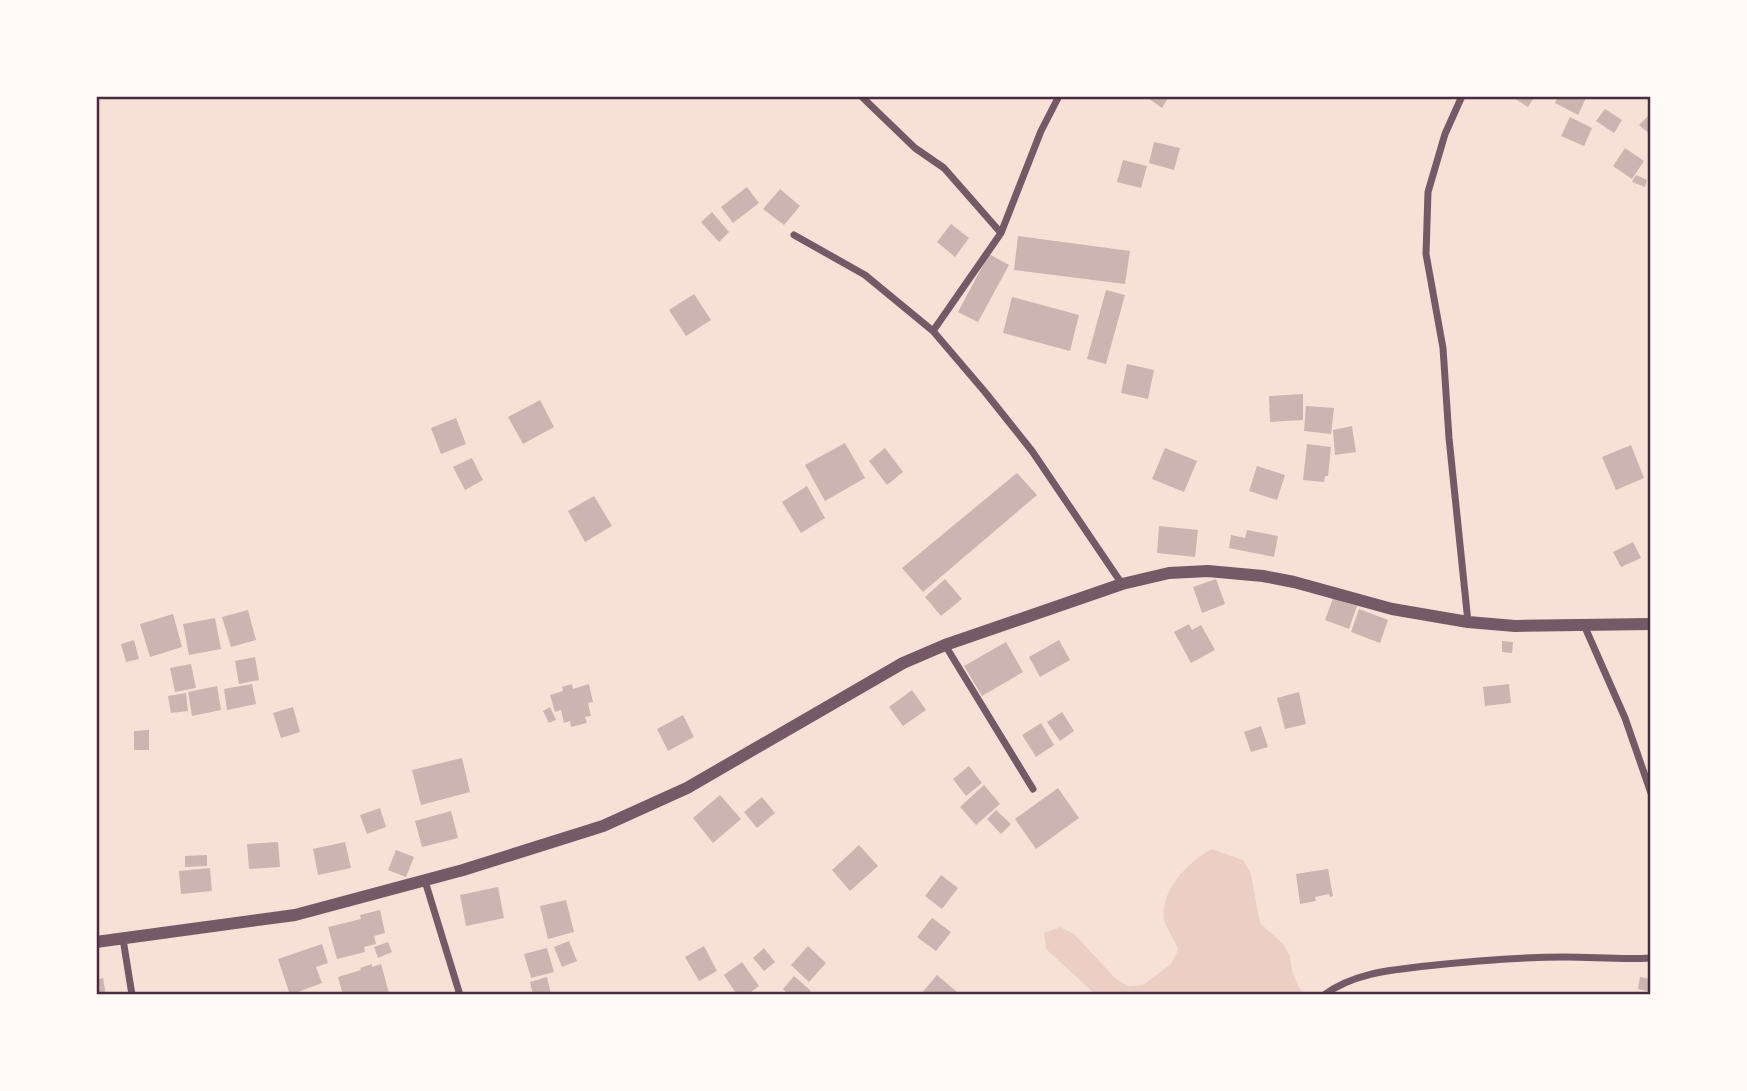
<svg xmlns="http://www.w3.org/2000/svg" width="1747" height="1091" font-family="'PT Sans',sans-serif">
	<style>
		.green { fill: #ebcfc5 }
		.building { fill: #ccb4b1 }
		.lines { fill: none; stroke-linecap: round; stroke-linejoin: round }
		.minor { stroke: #755966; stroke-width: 7 }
		.tertiary { stroke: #755966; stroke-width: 12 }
		.neatline { fill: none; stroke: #4a2c40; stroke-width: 2.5 }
	</style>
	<rect width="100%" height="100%" fill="#f7e1d7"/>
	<path class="green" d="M1212 849 1243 860 1251 874 1260 923 1283 944 1290 956 1292 971 1298 986 1305 995H1257L1253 993 1096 995 1046 949 1044 933 1060 927 1074 934 1115 978 1127 986 1143 985 1171 964 1178 950C1175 940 1165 926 1164 919 1160 890 1189 861 1212 849Z"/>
	<path class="building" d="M1145 96H1169L1162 108Z
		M1511 96H1535L1528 107Z
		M1558 96H1587L1578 115 1555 103Z
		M1605 109 1622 120 1614 133 1596 121Z
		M1651 113V135L1639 125Z
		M1570 117 1592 128 1584 146 1561 136Z
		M1154 142 1180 148 1174 170 1149 163Z
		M1625 148 1644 161 1632 179 1613 166Z
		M1123 160 1147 166 1141 188 1117 182Z
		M1636 175 1647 180 1645 187 1632 182Z
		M747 187 759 203 733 223 721 207Z
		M780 189 800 206 784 225 763 209Z
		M712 212 729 232 719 242 701 222Z
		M951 224 969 238 955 257 937 242Z
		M1018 236 1130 251 1125 284 1014 270Z
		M989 254 1009 265 978 322 958 312Z
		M1106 290 1125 295 1106 364 1087 359Z
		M694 294 711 320 686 336 669 310Z
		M1012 297 1079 315 1070 351 1003 333Z
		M1127 364 1154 370 1148 399 1121 393Z
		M1303 394V420L1270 422 1269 396Z
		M540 400 554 427 523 444 508 417Z
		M1306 406 1334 408 1331 434 1304 431Z
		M456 418 466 444 441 454 431 428Z
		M1352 426 1356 452 1335 455 1333 430Z
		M845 443 865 478 825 501 805 465Z
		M1307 444 1331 447 1328 476H1325L1324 482 1303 480Z
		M1631 445 1644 478 1616 490 1602 457Z
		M885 448 903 472 887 485 869 461Z
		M1165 448 1197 461 1184 492 1152 479Z
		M472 458 483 480 465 490 453 467Z
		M1257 466 1285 475 1277 500 1249 491Z
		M1017 473 1037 495 923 592 902 568Z
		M807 486 825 518 801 533 782 502Z
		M594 496 612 526 585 542 568 511Z
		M1159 526 1198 530 1195 557 1157 553Z
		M1247 530 1278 536 1274 557 1229 548 1231 535 1245 538Z
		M1633 542 1641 558 1621 567 1613 552Z
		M945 579 962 599 941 616 925 597Z
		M1216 579 1225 604 1202 613 1193 587Z
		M1333 598 1357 606 1349 629 1325 620Z
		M1359 609 1388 620 1380 643 1351 632Z
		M248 610 256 640 231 647 222 617Z
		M173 614 182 647 150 657 140 624Z
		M215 618 221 649 189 655 183 624Z
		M1189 624 1192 630 1201 625 1215 650 1191 663 1174 632Z
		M134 640 139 659 126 662 121 644Z
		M1059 640 1070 660 1040 677 1029 657Z
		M1502 641 1513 642 1512 653 1502 652Z
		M1006 642 1023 672 982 696 964 666Z
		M255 657 259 680 239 684 235 661Z
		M191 664 196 688 175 692 170 668Z
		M252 684 256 704 227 710 224 689Z
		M572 684 573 689 589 684 593 702 588 703 591 716 585 717 587 723 571 727 570 721 564 723 561 710 555 712 550 695 563 691 562 687Z
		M1509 684 1511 703 1485 706 1483 687Z
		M217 686 221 710 192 716 188 692Z
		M912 690 926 710 903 726 889 707Z
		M1299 692 1306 724 1285 729 1277 698Z
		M186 693 188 711 171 713 168 696Z
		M293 707 300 732 281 738 273 713Z
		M550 707 556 720 549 723 543 711Z
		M1062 712 1074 731 1060 741 1047 722Z
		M683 715 694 737 668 751 657 729Z
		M1041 723 1054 745 1036 757 1022 735Z
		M1261 726 1268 747 1251 752 1244 732Z
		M149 730V750H134V731Z
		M462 758 470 792 421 805 412 770Z
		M969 766 982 783 966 796 953 779Z
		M984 785 1000 804 976 825 960 807Z
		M1058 788 1079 818 1036 849 1015 819Z
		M720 795 741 819 713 843 693 818Z
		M762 797 775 813 757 828 744 812Z
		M380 808 386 827 367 834 360 815Z
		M996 810 1011 824 1001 834 987 819Z
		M451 811 458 838 422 847 415 821Z
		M278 842 280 867 249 869 247 844Z
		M345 842 351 868 318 875 313 849Z
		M859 845 878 866 850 891 832 870Z
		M396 850 414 857 406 877 388 870Z
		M207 855V866L185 867V856Z
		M210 868 212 891 181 894 179 871Z
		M1328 869 1333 896 1330 897 1329 894 1315 897 1316 901 1300 904 1296 874Z
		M941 875 958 888 942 909 925 896Z
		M498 887 504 918 466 926 460 895Z
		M566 900 574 932 548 939 540 906Z
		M380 910 385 933 374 936 376 944 364 947 365 952 337 959 328 927 361 919 360 915Z
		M932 918 951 932 936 951 917 937Z
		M569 941 577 961 562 967 554 947Z
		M388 942 392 952 378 958 374 947Z
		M322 944 328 963 316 967 322 983 290 995 278 959Z
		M704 946 717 971 699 981 685 957Z
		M808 946 826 963 809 982 791 965Z
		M547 948 554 972 531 978 524 954Z
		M764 948 775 962 764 971 753 958Z
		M742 962 759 986 747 995H737L724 975Z
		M372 964V967L381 964 389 993 343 995 338 977 361 970 360 968Z
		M937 975 957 992 955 995H920Z
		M794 976 811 991 808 995H789L783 989Z
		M547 977 551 994 533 995 530 982Z
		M1640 977 1651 979V992L1638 989Z
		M103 978 106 995H96V980Z"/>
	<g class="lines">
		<path class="minor" d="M861 96 915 148 944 168 1001 233
			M1462 96 1445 134 1428 192 1426 254 1443 348 1449 438 1468 622
			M794 235 865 275 933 331 985 392 1032 451 1122 584
			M933 331 1001 233 1041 131 1059 96
			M1584 625 1625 718 1651 793
			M945 645 1033 789
			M425 881 460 995
			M123 939 132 995
			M1324 995C1353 973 1391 970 1426 966 1472 961 1518 957 1565 957 1594 957 1622 960 1651 958"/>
		<path class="tertiary" d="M96 942 295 915 463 870 603 826 687 788 903 663 945 645 1122 584 1169 573 1208 571 1263 576 1294 582 1392 609 1468 622 1515 626 1651 624"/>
	</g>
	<rect width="1747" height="1091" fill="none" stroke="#fffaf5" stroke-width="196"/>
	<rect x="98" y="98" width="1551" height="895" class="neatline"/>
</svg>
